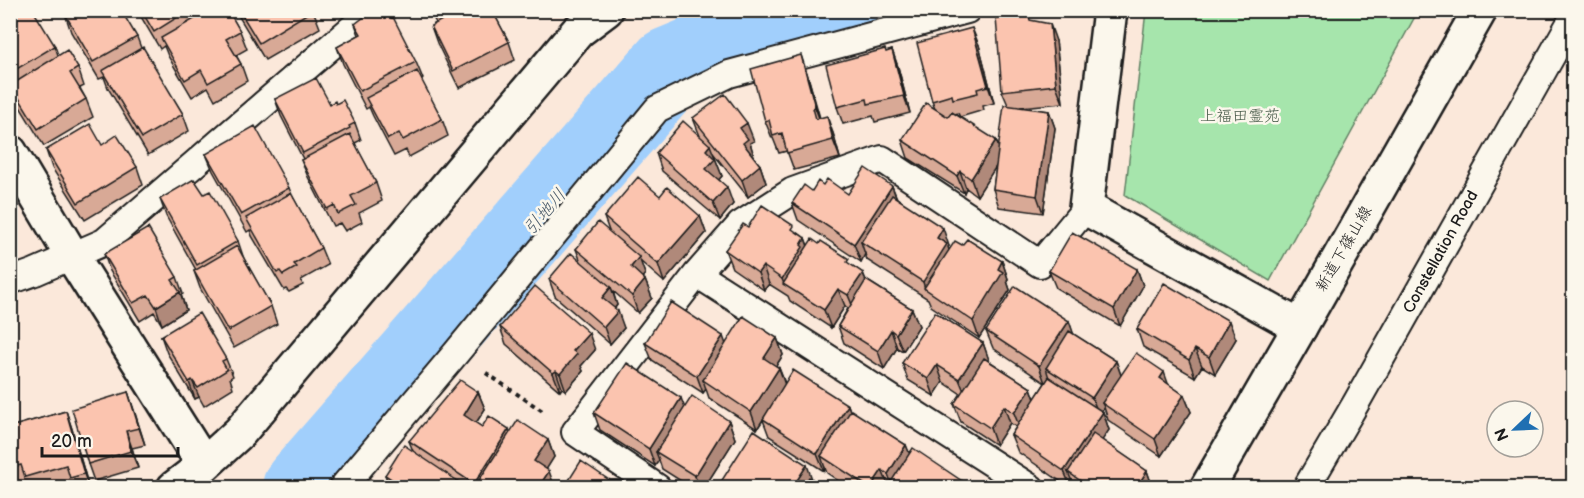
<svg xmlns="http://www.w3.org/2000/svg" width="1584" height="498" font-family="'Balsamiq Sans','Klee One',sans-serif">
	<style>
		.green { fill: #a6e5ac; stroke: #618064; stroke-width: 1.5 }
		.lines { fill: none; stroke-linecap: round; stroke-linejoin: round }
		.river { stroke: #a1cffc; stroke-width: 82 }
		.service-casing { stroke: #1c1c1c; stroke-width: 30 }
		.minor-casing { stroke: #1c1c1c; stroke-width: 38 }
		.tertiary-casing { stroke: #1c1c1c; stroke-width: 38 }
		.path { stroke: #1c1c1c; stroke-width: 4; stroke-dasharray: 4.5 4.5; stroke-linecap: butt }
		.service { stroke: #fbf7ec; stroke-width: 26 }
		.minor { stroke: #fbf7ec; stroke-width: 33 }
		.tertiary { stroke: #fbf7ec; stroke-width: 33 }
		.wall { fill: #d8a996; stroke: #1c1c1c; stroke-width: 1.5 }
		.shaded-wall { fill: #b0897a; stroke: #1c1c1c; stroke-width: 1.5 }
		.building { fill: #fbc4af; stroke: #1c1c1c; stroke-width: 1.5 }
		.labels { text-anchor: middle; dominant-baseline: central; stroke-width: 5; stroke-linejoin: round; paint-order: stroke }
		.park-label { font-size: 16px; fill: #455847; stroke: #fbf7ec }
		.street-label { font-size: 16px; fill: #1c1c1c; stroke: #fbf7ec }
		.water-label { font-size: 18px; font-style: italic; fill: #4b5b6a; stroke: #fbf7ec }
	</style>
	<rect width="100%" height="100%" fill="#fbe8da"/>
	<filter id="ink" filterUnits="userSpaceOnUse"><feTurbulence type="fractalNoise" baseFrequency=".0167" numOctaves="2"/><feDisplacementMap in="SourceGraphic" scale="12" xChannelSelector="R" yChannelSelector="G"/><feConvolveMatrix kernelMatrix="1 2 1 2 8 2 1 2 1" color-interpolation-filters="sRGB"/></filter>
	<g filter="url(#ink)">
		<path class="green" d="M1146 11H1418L1270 281 1125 195Z"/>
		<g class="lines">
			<path class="river" d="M303 488 670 68 716 49 837 10"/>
			<g class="service-casing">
				<path id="service" d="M697 274 1031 488
					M10 281 35 272 104 242 373 10
					M342 488 456 353 657 109 729 74 967 10
					M658 488 575 432 697 274 740 225 793 191 882 159 1040 264 1086 208
					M1306 488 1356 403 1574 16"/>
			</g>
			<g class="minor-casing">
				<path id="minor" d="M1110 10 1086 208 1300 327
					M10 152 72 256 204 465
					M174 488 204 465 240 432 578 31 606 10"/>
			</g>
			<g class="tertiary-casing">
				<path id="tertiary" d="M1207 488 1300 327 1480 10"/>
			</g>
			<path class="path" d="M486 373 544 412"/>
			<use href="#service" class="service"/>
			<use href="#minor" class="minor"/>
			<use href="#tertiary" class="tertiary"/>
		</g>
		<path class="wall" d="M10 10 55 46 58 55 78 68 84 86 80 88 86 99 93 117 44 146 17 102 14 93 10 95Z
			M137 10H228L240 31 247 49 236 55 241 64 247 81 215 100 208 87 192 97 168 56 164 46 160 49Z
			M235 10H313L320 28 265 60Z
			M429 10H492L509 42 515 60 459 88 437 43 431 26 436 23Z
			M65 14 137 37 141 48 183 114 189 131 148 155 108 88 104 77 99 79 71 32Z
			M1031 21 1056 41 1063 103 1020 107 1049 111 1055 128 1043 213 999 207 993 189 996 166 977 196 966 188 964 193 908 158 902 140 935 109 932 101 979 45 994 103 983 106 984 110 960 117 958 113 954 114 999 147 1008 105 1002 91Z
			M355 24 416 62 423 79 421 80 442 119 448 136 409 157 406 150 394 156 373 116 369 107 366 109 343 64 337 47 359 35Z
			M892 50 898 67 910 113 875 122 873 116 843 124 837 107 886 52Z
			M807 73 820 118 833 133 840 158 794 170 787 151 779 153 773 138H772L765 121Z
			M275 99 330 104H336L355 123 361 140 355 143 356 146 376 183 382 201 359 213 362 222 345 231 340 223 333 226 308 177 301 160 303 159 281 116Z
			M693 118 754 141 750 143 754 156 753 157 760 165 766 183 748 197 713 153 722 176 719 179 733 204 720 220 662 171 656 153 700 136Z
			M102 145 137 167 143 185 85 220 52 168 46 150Z
			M206 154 289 188 292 195 321 248 328 265 301 280 303 285 289 292 286 289 284 290 252 236 250 230 247 232 213 171Z
			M823 185 848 194 892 186 897 198 949 246 948 247 949 250 962 245 1002 261 1008 279 1007 281 1010 290 979 338 931 306 928 299 867 260 865 254 861 262 798 220 792 203 812 191Z
			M204 194 238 241 244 259 271 306 277 324 234 348 200 288 194 271 196 270 166 216 160 199Z
			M660 196 700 216 706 233 664 282 640 261 645 274 642 277 645 280 652 298 638 313 613 291 617 305 615 308 624 328 610 344 555 296 549 279 581 262 576 249 609 231 604 217Z
			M748 227 797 232 805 238 808 246 851 265 863 273 866 280 912 309 919 326 903 351 897 348 884 369 844 343 838 326 848 308 845 306 831 328 790 301 788 296 769 284 764 290 732 268 725 250Z
			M104 254 177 277 183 294 181 295 186 310 162 325 154 312 140 321 110 271Z
			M1137 269 1143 286 1120 326 1056 288 1049 271Z
			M1069 321 1073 334 1116 361 1121 375 1168 384 1184 395 1191 412 1161 456 1108 420 1104 407 1101 411 1103 412 1109 430 1102 440 1147 471 1153 488H1074L1073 484 1070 488 1018 452 1011 435 1016 427 1010 423 996 445 961 422 954 404 961 394 943 382 934 396 908 380 902 363 983 343 989 361 1031 388 1035 399 1045 383 993 348 986 331Z
			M500 327 595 350 581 366 583 371 566 391 562 388 560 391 506 344Z
			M1137 329 1236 339 1215 374 1202 366 1195 377 1143 347Z
			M161 336 226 359 233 376 230 378 233 388 204 406 199 397 195 399 167 353Z
			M777 338 783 355 776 366 779 368 785 383 848 405 850 411 906 445 909 453 965 488H849L827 473 825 468 824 471 769 436 763 420 757 429 709 398 706 389 703 393 652 360 645 343 726 344Z
			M128 392 145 445 132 448 138 468 94 481 88 464Z
			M478 392 485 409 476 423 482 427 510 432 548 440 554 457 546 469 555 488H390L385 475 413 451 409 441Z
			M685 408 729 421 735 439 704 488H692L662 469 659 460 655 466 600 430 594 413Z
			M66 411 72 429 89 488H74L72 483 55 488H29L27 482 13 486 10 479V427Z"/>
		<path class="shaded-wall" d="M1050 24 1056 41 1063 103 1056 85Z
			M972 28 979 45 994 103 988 86Z
			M892 50 898 67 910 113 904 96Z
			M801 55 807 73 821 124 815 107Z
			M1049 111 1055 128 1043 213 1037 196Z
			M827 116 833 133 840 158 833 140Z
			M747 123 754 141 750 143 754 156 749 160 743 143 740 128Z
			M996 140 1002 157 977 196 971 179Z
			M710 145 722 176 713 186 706 169V150Z
			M760 165 766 183 748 197 742 180Z
			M960 171 966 188 964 193 957 176Z
			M892 186 898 203 861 242 865 254 861 262 854 244Z
			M727 187 733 204 720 220 713 203Z
			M700 216 706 233 664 282 658 264Z
			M943 228 949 246 948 247 953 262 925 289 923 282 937 238Z
			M805 238 811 255 784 284 782 279Z
			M639 257 645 274 637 284 631 267Z
			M1002 261 1008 279 1007 281 1010 290 979 338 973 321Z
			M763 266 769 284 764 290 758 273Z
			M1137 269 1143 286 1120 326 1114 309Z
			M863 273 869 290 855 312 848 295Z
			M645 280 652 298 638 313 632 296Z
			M611 287 617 305 609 315 602 298Z
			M838 289 845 306 831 328 824 310Z
			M180 292 186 310 162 325 156 307Z
			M912 309 919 326 903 351 896 334Z
			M618 311 624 328 610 344 604 327Z
			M1069 321 1075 338 1046 368 1049 378 1045 383 1039 366Z
			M1229 321 1236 339 1215 374 1209 357Z
			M891 330 897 348 884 369 878 351Z
			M589 333 595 350 581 366 583 371 566 391 560 374 573 351Z
			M723 336 729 353 703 380 706 389 703 393 697 376Z
			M777 338 783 355 770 375 764 358Z
			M983 343 989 360 966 396 959 379Z
			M1195 349 1202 366 1195 377 1189 360Z
			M1116 361 1122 378 1102 403 1104 407 1099 415 1092 398Z
			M937 365 943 382 934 396 928 379Z
			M779 368 785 385 757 429 751 412Z
			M556 371 562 388 560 391 553 373Z
			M1164 372 1170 389 1160 378Z
			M192 380 199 397 195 399 189 382Z
			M1031 388 1037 405 1021 431 1014 413Z
			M128 392 134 410 145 445 139 428Z
			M478 392 485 409 470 432 464 415Z
			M1184 395 1191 412 1161 456 1155 439Z
			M681 398 688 416 656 452 659 460 655 466 649 449Z
			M848 405 854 422 821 456 825 468 824 471 817 454Z
			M1004 406 1010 423 996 445 990 428Z
			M66 411 72 429 89 488 84 474Z
			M1103 412 1109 430 1077 478 1068 472 1073 484 1071 488 1064 471Z
			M729 421 735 439 704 488H699L695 476Z
			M509 429 516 447 476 485 477 488H475L474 484Z
			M126 431 132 448 138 468 131 451Z
			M548 440 554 457 541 478 534 461Z
			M906 445 913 462 893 488 888 474Z
			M807 465 813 482 810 488H792Z
			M882 470 889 487 870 488Z
			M549 471 555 488H541L540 485Z
			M1147 471 1153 488H1136Z
			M609 480 612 488H604Z
			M962 481 965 488H958Z"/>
		<path class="building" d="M10 10H33L55 46 10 73Z
			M71 10H121L137 37 93 62 65 14Z
			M141 10H189L154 32Z
			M210 10H228L240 31 226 39 241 64 208 83 201 70 185 80 161 38Z
			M239 10H313L259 43Z
			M373 10H387L391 18 393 17 416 62 360 91 337 47 361 34 355 24Z
			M460 10H492L509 42 453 71 431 26Z
			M1029 15 1030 20 1050 24 1056 85 1002 91 996 18Z
			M972 28 988 86 977 89 978 93 953 99 952 95 932 101 917 43Z
			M143 47 183 114 142 138 102 71Z
			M885 49 886 52 892 50 904 96 868 104 867 99 837 107 826 65Z
			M67 50 78 68 70 73 86 99 38 129 11 85Z
			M801 55 815 107 813 108 816 119 827 116 833 140 787 153 782 133 773 136 769 120 765 121 751 69Z
			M417 71 442 119 403 140 399 133 388 139 366 98Z
			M316 78 330 104 335 101 336 104 343 100 355 123 349 126 350 128 303 153 275 99Z
			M725 94 747 123 740 128 748 139 743 143 760 165 742 180 693 118Z
			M926 103 948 117 952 112 996 140 971 179 960 171 957 176 902 140Z
			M1004 105 1049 111 1037 196 993 189Z
			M683 121 710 145 706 150 715 159 706 169 727 187 713 203 656 153Z
			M90 124 102 145 117 135 137 167 78 203 46 150Z
			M255 126 289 188 241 215 206 154Z
			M350 134 376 183 351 196 356 205 338 214 334 205 327 209 301 160Z
			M865 168 892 186 854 244 792 203 804 185 812 191 818 181 823 185 827 179 848 194Z
			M638 177 660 196 667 187 700 216 658 264 604 217Z
			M194 179 204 194 210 191 238 241 197 265 160 199Z
			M291 193 321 248 294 264 297 267 283 275 280 271 277 273 246 218Z
			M892 195 943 228 937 238 947 244 923 282 861 242Z
			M762 205 794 226 792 229 805 238 801 245 803 247 782 279 763 266 758 273 725 250 743 224 748 227Z
			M598 222 639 257 631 267 645 280 632 296 576 249Z
			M148 228 177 277 172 280 180 292 156 307 148 295 133 303 104 254Z
			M1072 232 1137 269 1114 309 1049 271Z
			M812 239 819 244 821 241 849 259 847 262 863 273 848 295 838 289 824 310 783 284Z
			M967 239 1002 261 998 269 1003 272 973 321 924 288 955 241 962 245Z
			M237 246 271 306 228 331 194 271Z
			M571 253 611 287 602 298 618 311 604 327 549 279Z
			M866 280 912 309 896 334 891 330 878 351 838 326Z
			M1164 283 1229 321 1209 357 1195 349 1189 360 1137 329Z
			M535 286 589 333 573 351 577 354 560 374 556 371 553 373 500 327Z
			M1015 286 1069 321 1039 366 986 331Z
			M671 302 723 336 697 376 645 343Z
			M935 312 983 343 959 379 937 365 928 379 902 363Z
			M199 313 226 359 222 361 227 370 198 388 192 380 189 382 161 336Z
			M743 316 777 338 764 358 779 368 751 412 703 380Z
			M1069 331 1116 361 1092 398 1046 368Z
			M1136 353 1164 372 1160 378 1184 395 1155 439 1102 403Z
			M984 358 1031 388 1014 413 1004 406 990 428 954 404Z
			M627 363 681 398 649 449 594 413Z
			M793 370 848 405 817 454 763 419Z
			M1049 377 1103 412 1064 471 1011 435Z
			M460 380 478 392 464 415 482 427 489 416 509 429 474 484 409 441Z
			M128 392 139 428 126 431 131 451 88 464 72 409Z
			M692 396 729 421 695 476 656 452Z
			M851 410 906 445 888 474 882 470 870 488 821 456Z
			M66 411 84 474 70 478 66 465 25 477 21 465 10 468V427Z
			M518 420 548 440 534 461 549 471 540 485 543 488H479L476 485Z
			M754 430 807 465 792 488H717Z
			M1093 434 1147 471 1136 488H1091L1068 472Z
			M404 445 459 482 456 488H405L385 475Z
			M913 448 962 481 958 488H887Z
			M581 461 609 480 604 488H564Z
			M809 477 824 488H802Z
			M369 478 384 488H362Z"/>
	</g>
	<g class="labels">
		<g class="park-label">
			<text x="1240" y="116">上福田霊苑</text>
		</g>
		<g class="street-label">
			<text transform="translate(1344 249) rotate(-60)">新道下篠山線</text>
			<text transform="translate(1441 252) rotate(-61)">Constellation Road</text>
		</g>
		<g class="water-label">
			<text transform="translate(545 212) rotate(-49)">引地川</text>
		</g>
	</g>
	<rect width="1584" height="498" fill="none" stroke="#fbf7ec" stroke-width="36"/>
	<rect x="18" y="18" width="1548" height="462" fill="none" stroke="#1c1c1c" stroke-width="2" filter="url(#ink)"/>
	<g transform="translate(1515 429) rotate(247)"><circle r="28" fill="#fbf7ec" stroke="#a29f99" stroke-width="1.5"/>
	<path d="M0-4.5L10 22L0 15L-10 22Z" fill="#1f6fb2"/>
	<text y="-9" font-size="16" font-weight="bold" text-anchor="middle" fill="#1c1c1c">N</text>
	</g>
	<path d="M42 447v9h136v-9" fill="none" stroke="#1c1c1c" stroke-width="3"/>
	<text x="51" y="447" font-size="18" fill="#1c1c1c" stroke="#fbf7ec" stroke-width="4.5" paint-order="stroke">20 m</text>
</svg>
